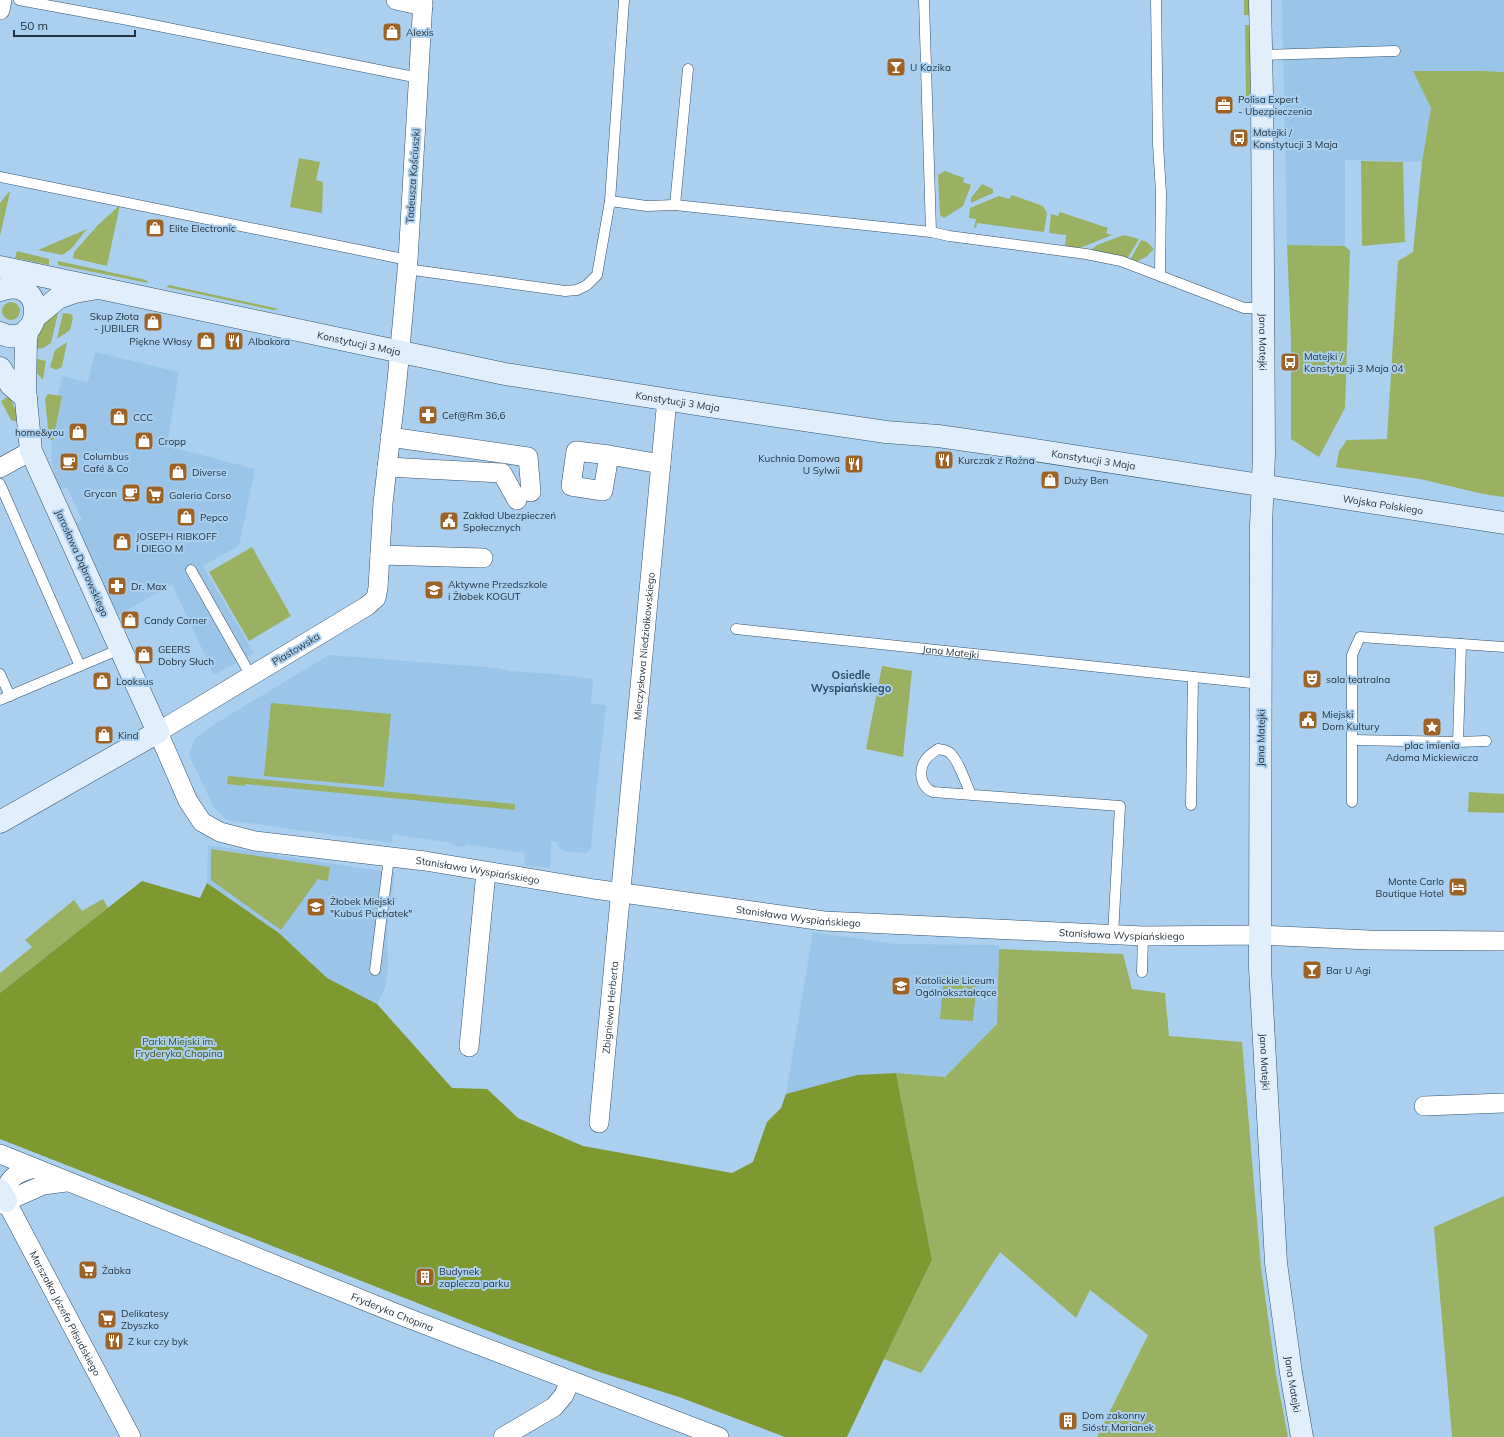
<svg xmlns="http://www.w3.org/2000/svg" width="1504" height="1437" font-family="Mulish,sans-serif">
	<style>
		.built { fill: #9ac5e8 }
		.green { fill: #99b161 }
		.forest { fill: #7d992f }
		.lines { fill: none; stroke-linecap: round; stroke-linejoin: round }
		.lane-casing { stroke: #31526b; stroke-width: 11 }
		.street-casing { stroke: #31526b; stroke-width: 20 }
		.secondary-casing { stroke: #31526b; stroke-width: 23 }
		.lane { stroke: #fff; stroke-width: 10 }
		.street { stroke: #fff; stroke-width: 19 }
		.secondary { stroke: #e0effb; stroke-width: 22 }
		.labels { text-anchor: middle; dominant-baseline: central; stroke-width: 4; stroke-linejoin: round; paint-order: stroke }
		.poi-label { font-size: 10px; fill: #24333f; stroke: #abd0ef; text-anchor: start }
		.street-label { font-size: 10px; fill: #24333f; stroke: #abd0ef }
		.park-label { font-size: 10px; fill: #43521d; stroke: #abd0ef }
		.neighbourhood-label { font-size: 11px; font-weight: bold; fill: #2a4b64; stroke: #abd0ef }
	</style>
	<rect width="100%" height="100%" fill="#abd0ef"/>
	<path class="built" d="M1282 0H1504V72L1483 71 1414 72 1431 108 1422 162 1345 160V246L1287 245Z
		M95 352 179 372 167 446 255 469 239 546 203 566 254 653 214 675 172 584 116 617 75 523 82 520 76 507 67 487 60 490 57 482 52 462 51 448 56 401 62 376 88 382Z
		M329 655 497 668 510 671 553 674 593 679 591 704 606 705 601 754H600L591 849 586 853H583L564 851 559 848 557 842 551 841 550 868 524 865 525 853 466 844 465 847 452 845V843L393 834 392 843 227 820 214 808 189 755 195 738 213 725Z
		M208 845 395 873 387 931 388 969 385 989 377 1004 327 978 279 933 207 883Z
		M813 932 895 944 999 945 997 1024 945 1077 896 1073 857 1075 786 1094Z"/>
	<path class="green" d="M1244 0H1250V15H1244Z
		M1245 25H1250L1252 79 1249 100H1246Z
		M1413 71H1483L1504 72V497L1483 494 1420 479 1336 467 1339 451 1347 440 1387 439 1398 261 1413 252 1422 162 1431 108Z
		M299 158 320 162 316 180 323 182 322 213 290 207Z
		M1361 161 1403 162 1405 242 1362 246Z
		M945 171 964 178 963 182 971 185 963 206 944 218 940 215 938 175Z
		M982 184 993 189V193L971 203V198Z
		M9 192H10L0 236V203Z
		M1012 195 1043 206 1047 213 1044 232 977 223 976 228H974L976 219 969 218 970 208 999 196 1009 199Z
		M120 205 107 266 73 258 74 252 98 225Z
		M1060 212 1108 228 1106 233 1112 235 1080 248 1065 246 1066 235 1049 233 1051 214 1058 216Z
		M87 229 71 249 62 255 38 250Z
		M1124 235 1139 239 1127 259 1091 250 1097 245Z
		M1141 240 1147 242 1154 249 1146 257 1136 262 1130 260Z
		M1287 245 1345 246 1350 251 1345 408 1319 457 1291 439V340Z
		M17 251 49 259V265L15 258Z
		M58 261 146 280 148 283 58 265Z
		M169 285 279 309 273 310 166 287Z
		M2 311a9 9 0 1 1 18 0a9 9 0 1 1-18 0Z
		M57 307 58 313 51 343 43 348 33 349 37 331Z
		M63 313 71 314 73 318 70 330 57 339Z
		M67 342 62 367 56 370 50 367 55 350Z
		M34 358 46 361 43 380 36 372Z
		M48 394 62 396 53 440H49L45 398Z
		M9 396 18 415 19 422 11 420 1 401Z
		M252 547 291 616 249 641 209 572Z
		M882 666 912 671 903 757 866 749Z
		M271 703 391 714 384 787 264 776Z
		M228 776 515 804V810L245 784V786L227 784Z
		M1469 792 1504 794V813L1468 812Z
		M211 849 330 867 328 881 318 879 281 930 211 880Z
		M103 899 108 908 0 993V973L32 947 25 940 74 900 82 911Z
		M999 949 1123 954 1132 989 1165 993 1169 1036 1242 1042 1261 1267 1276 1374 1288 1437H1097L1148 1335 1090 1290 1076 1318 1000 1252 921 1373 884 1359 932 1260 896 1073 945 1077 997 1024Z
		M944 976 977 979 973 1021 940 1019Z
		M1504 1196V1437H1452L1434 1227Z"/>
	<path class="forest" d="M142 881 200 898 207 883 279 933 327 978 377 1004 452 1088 487 1089 518 1118 583 1146 732 1173 753 1162 767 1122 781 1108 786 1094 857 1075 896 1073 932 1260 884 1359 847 1437H785L679 1397 593 1370 509 1339 0 1139V993Z"/>
	<g class="lines">
		<g class="lane-casing">
			<g id="lane">
				<path d="M19 0 128 20 419 78"/>
				<path d="M624 0 610 201 647 206 675 205 931 232 949 236 1086 254 1121 261 1244 308H1263"/>
				<path d="M924 0 931 232"/>
				<path d="M1156 0 1158 144 1161 193 1160 276"/>
				<path d="M1261 55 1395 51"/>
				<path d="M0 177 408 260"/>
				<path d="M675 205 688 69"/>
				<path d="M406 269 565 291 577 290 587 285 597 275 610 201"/>
				<path d="M0 484 80 666"/>
				<path d="M191 570 251 676"/>
				<path id="s1" d="M736 629 1261 684"/>
				<path d="M0 674 10 696"/>
				<path d="M0 700 120 649"/>
				<path d="M1353 740 1458 742 1461 644"/>
				<path d="M1458 742 1486 741"/>
				<path d="M971 795C966 784 959 761 950 753 947 750 943 750 938 749 934 752 929 755 926 759 918 770 920 787 933 792L1120 806 1113 935"/>
				<path d="M1352 802V655L1360 637 1504 647"/>
				<path d="M1191 805 1193 677"/>
				<path d="M375 970 389 857"/>
				<path d="M1142 972 1143 936"/>
			</g>
		</g>
		<g class="street-casing">
			<g id="street">
				<path d="M396 0 423 6"/>
				<path id="s2" d="M423 0 408 260 397 381 383 503 378 588 376 598 367 606 158 732 188 801 202 822 220 832 255 841 425 861 594 889 824 921 1143 936 1260 935 1369 940 1504 941"/>
				<path d="M0 10 2 0"/>
				<path d="M390 437 528 457 531 492"/>
				<path d="M609 455 603 491 571 486 576 451 609 455 661 464"/>
				<path d="M387 467 502 473 517 500"/>
				<path d="M0 468 31 451"/>
				<path d="M380 555 483 558"/>
				<path d="M469 1047 486 872"/>
				<path d="M1424 1106 1504 1103"/>
				<path id="s3" d="M599 1123 667 399"/>
				<path id="s4" d="M0 1154 405 1317 719 1437"/>
				<path d="M4 1198C7 1178 15 1173 34 1168"/>
				<path id="s5" d="M6 1201 131 1437"/>
				<path d="M0 1204 43 1185 66 1182"/>
				<path d="M503 1437 554 1407 564 1395 570 1381"/>
			</g>
		</g>
		<g class="secondary-casing">
			<g id="secondary">
				<path id="s6" d="M1260 0 1262 95 1264 454 1261 526 1260 968 1276 1263 1291 1373 1302 1437"/>
				<path id="s7" d="M0 267 505 374 708 406 886 432 938 436 1008 446 1504 523"/>
				<path d="M0 290C50 273 43 353 0 333"/>
				<path d="M35 317 58 298 75 292 92 289"/>
				<path d="M0 368 11 385 26 398"/>
				<path d="M0 822 158 732 31 451 25 390 26 339 28 329"/>
				<path d="M0 1190 6 1201"/>
			</g>
		</g>
		<use href="#lane" class="lane"/>
		<use href="#street" class="street"/>
		<use href="#secondary" class="secondary"/>
	</g>
	<defs>
		<g id="shop-square" transform="scale(1)"><rect x="-9" y="-9" width="18" height="18" rx="4" fill="#9e6224" stroke="#abd0ef"/><path d="M-5-2.5h2.3a2.7 3.5 0 0 1 5.4 0H5L5.5 6h-11ZM-1.5-2.5h3a1.5 2.3 0 0 0-3 0Z" fill="#fff"/></g>
		<g id="bar-square" transform="scale(1)"><rect x="-9" y="-9" width="18" height="18" rx="4" fill="#9e6224" stroke="#abd0ef"/><path d="M-6-5H6L.8 .8V4.5H3.5V6h-7V4.5H-.8V.8Z" fill="#fff"/></g>
		<g id="office-square" transform="scale(1)"><rect x="-9" y="-9" width="18" height="18" rx="4" fill="#9e6224" stroke="#abd0ef"/><path d="M-6-3h4V-5.5h4V-3h4V5H-6ZM-1-4.5V-3h2v-1.5ZM-6 0V1H6V0Z" fill="#fff"/></g>
		<g id="bus-square" transform="scale(1)"><rect x="-9" y="-9" width="18" height="18" rx="4" fill="#9e6224" stroke="#abd0ef"/><path d="M-5-6H5V4H4V6H2V4H-2V6H-4V4H-5ZM-3.5-4V0h7V-4ZM-3.5 1.2v1.5H-2V1.2ZM2 1.2v1.5H3.5V1.2Z" fill="#fff"/></g>
		<g id="restaurant-square" transform="scale(1)"><rect x="-9" y="-9" width="18" height="18" rx="4" fill="#9e6224" stroke="#abd0ef"/><path d="M-5-6h1v4h1v-4h1v4h1v-4h1v5L-1.5 .5V6h-2V.5L-5-1ZM5-6V6H3V1.5H1.5Q1.5-4 5-6Z" fill="#fff"/></g>
		<g id="pharmacy-square" transform="scale(1)"><rect x="-9" y="-9" width="18" height="18" rx="4" fill="#9e6224" stroke="#abd0ef"/><path d="M-2-6h4v4h4v4h-4v4h-4v-4h-4v-4h4Z" fill="#fff"/></g>
		<g id="cafe-square" transform="scale(1)"><rect x="-9" y="-9" width="18" height="18" rx="4" fill="#9e6224" stroke="#abd0ef"/><path d="M-5.5-4.5H6V0H3Q3 3.5 0 3.5H-2.5Q-5.5 3.5-5.5 0ZM3-3.2v2h1.7v-2ZM-6 4.5H4V6H-6Z" fill="#fff"/></g>
		<g id="supermarket-square" transform="scale(1)"><rect x="-9" y="-9" width="18" height="18" rx="4" fill="#9e6224" stroke="#abd0ef"/><path d="M-6-5.5h2.5l.6 2H6L4.5 2H-2.5L-4.4-4H-6ZM-1.5 3.2a1.3 1.3 0 1 0 .1 0ZM3 3.2a1.3 1.3 0 1 0 .1 0Z" fill="#fff"/></g>
		<g id="civic-square" transform="scale(1)"><rect x="-9" y="-9" width="18" height="18" rx="4" fill="#9e6224" stroke="#abd0ef"/><path d="M-.6-6.5H3V-4.5H.6V-3L4-1V1h2V6H-6V1h2V-1L-.6-3ZM-1.2 2.5V6h2.4V2.5Z" fill="#fff"/></g>
		<g id="school-square" transform="scale(1)"><rect x="-9" y="-9" width="18" height="18" rx="4" fill="#9e6224" stroke="#abd0ef"/><path d="M0-5L7-2L0 1L-7-2ZM-4 1L0 2.5L4 1V4Q0 6-4 4Z" fill="#fff"/></g>
		<g id="theatre-square" transform="scale(1)"><rect x="-9" y="-9" width="18" height="18" rx="4" fill="#9e6224" stroke="#abd0ef"/><path d="M-5-5.5Q0-4 5-5.5V0Q5 5 0 6Q-5 5-5 0ZM-3.3-2.5H-1v1.5H-3.3ZM1-2.5H3.3v1.5H1ZM-2.8 1Q0 5.5 2.8 1Z" fill="#fff"/></g>
		<g id="sight-square" transform="scale(1)"><rect x="-9" y="-9" width="18" height="18" rx="4" fill="#9e6224" stroke="#abd0ef"/><path d="M0-6L1.8-2.2L6-1.7L2.9 1.2L3.7 5.4L0 3.3L-3.7 5.4L-2.9 1.2L-6-1.7L-1.8-2.2Z" fill="#fff"/></g>
		<g id="hotel-square" transform="scale(1)"><rect x="-9" y="-9" width="18" height="18" rx="4" fill="#9e6224" stroke="#abd0ef"/><path d="M-6-4.5h1.5V1H6V5H4.5V3h-9V5H-6ZM-4 0a1.8 1.8 0 1 1 3.6 0ZM.5 0V-2.5h3Q6-2.5 6 0Z" fill="#fff"/></g>
		<g id="building-square" transform="scale(1)"><rect x="-9" y="-9" width="18" height="18" rx="4" fill="#9e6224" stroke="#abd0ef"/><path d="M-4-6H4V6H1V3H-1V6H-4ZM-2.5-4.3h1.7v1.8h-1.7ZM.8-4.3h1.7v1.8H.8ZM-2.5-1h1.7V.8h-1.7ZM.8-1h1.7V.8H.8Z" fill="#fff"/></g>
	</defs>
	<g fill-rule="evenodd">
		<use href="#shop-square" x="392" y="32"/>
		<use href="#bar-square" x="896" y="67"/>
		<use href="#office-square" x="1224" y="105"/>
		<use href="#bus-square" x="1239" y="138"/>
		<use href="#shop-square" x="155" y="228"/>
		<use href="#shop-square" x="153" y="322"/>
		<use href="#shop-square" x="206" y="341"/>
		<use href="#restaurant-square" x="234" y="341"/>
		<use href="#bus-square" x="1290" y="362"/>
		<use href="#pharmacy-square" x="428" y="415"/>
		<use href="#shop-square" x="119" y="417"/>
		<use href="#shop-square" x="78" y="432"/>
		<use href="#shop-square" x="144" y="441"/>
		<use href="#restaurant-square" x="944" y="460"/>
		<use href="#cafe-square" x="69" y="462"/>
		<use href="#restaurant-square" x="854" y="464"/>
		<use href="#shop-square" x="178" y="472"/>
		<use href="#shop-square" x="1050" y="480"/>
		<use href="#cafe-square" x="131" y="493"/>
		<use href="#supermarket-square" x="155" y="495"/>
		<use href="#shop-square" x="186" y="517"/>
		<use href="#civic-square" x="449" y="521"/>
		<use href="#shop-square" x="122" y="542"/>
		<use href="#pharmacy-square" x="117" y="586"/>
		<use href="#school-square" x="434" y="590"/>
		<use href="#shop-square" x="130" y="620"/>
		<use href="#shop-square" x="144" y="655"/>
		<use href="#theatre-square" x="1312" y="679"/>
		<use href="#shop-square" x="102" y="681"/>
		<use href="#civic-square" x="1308" y="720"/>
		<use href="#sight-square" x="1432" y="727"/>
		<use href="#shop-square" x="104" y="735"/>
		<use href="#hotel-square" x="1458" y="887"/>
		<use href="#school-square" x="316" y="907"/>
		<use href="#bar-square" x="1312" y="970"/>
		<use href="#school-square" x="901" y="986"/>
		<use href="#supermarket-square" x="88" y="1270"/>
		<use href="#building-square" x="425" y="1277"/>
		<use href="#supermarket-square" x="107" y="1319"/>
		<use href="#restaurant-square" x="114" y="1341"/>
		<use href="#building-square" x="1068" y="1421"/>
	</g>
	<g class="labels">
		<g class="poi-label">
			<text x="406" y="32">Alexis</text>
			<text x="910" y="67">U Kazika</text>
			<text x="1238" y="99">Polisa Expert<tspan x="1238" dy="12">- Ubezpieczenia</tspan></text>
			<text x="1253" y="132">Matejki /<tspan x="1253" dy="12">Konstytucji 3 Maja</tspan></text>
			<text x="169" y="228">Elite Electronic</text>
			<text x="139" y="316" text-anchor="end">Skup Złota<tspan x="139" dy="12">- JUBILER</tspan></text>
			<text x="192" y="341" text-anchor="end">Piękne Włosy</text>
			<text x="248" y="341">Albakora</text>
			<text x="1304" y="356">Matejki /<tspan x="1304" dy="12">Konstytucji 3 Maja 04</tspan></text>
			<text x="442" y="415">Cef@Rm 36,6</text>
			<text x="133" y="417">CCC</text>
			<text x="64" y="432" text-anchor="end">home&amp;you</text>
			<text x="158" y="441">Cropp</text>
			<text x="83" y="456">Columbus<tspan x="83" dy="12">Café &amp; Co</tspan></text>
			<text x="840" y="458" text-anchor="end">Kuchnia Domowa<tspan x="840" dy="12">U Sylwii</tspan></text>
			<text x="958" y="460">Kurczak z Rożna</text>
			<text x="192" y="472">Diverse</text>
			<text x="1064" y="480">Duży Ben</text>
			<text x="117" y="493" text-anchor="end">Grycan</text>
			<text x="169" y="495">Galeria Corso</text>
			<text x="463" y="515">Zakład Ubezpieczeń<tspan x="463" dy="12">Społecznych</tspan></text>
			<text x="200" y="517">Pepco</text>
			<text x="136" y="536">JOSEPH RIBKOFF<tspan x="136" dy="12">I DIEGO M</tspan></text>
			<text x="448" y="584">Aktywne Przedszkole<tspan x="448" dy="12">i Żłobek KOGUT</tspan></text>
			<text x="131" y="586">Dr. Max</text>
			<text x="144" y="620">Candy Corner</text>
			<text x="158" y="649">GEERS<tspan x="158" dy="12">Dobry Słuch</tspan></text>
			<text x="1326" y="679">sala teatralna</text>
			<text x="116" y="681">Looksus</text>
			<text x="1322" y="714">Miejski<tspan x="1322" dy="12">Dom Kultury</tspan></text>
			<text x="118" y="735">Kind</text>
			<text x="1432" y="745" text-anchor="middle">plac imienia<tspan x="1432" dy="12">Adama Mickiewicza</tspan></text>
			<text x="1444" y="881" text-anchor="end">Monte Carlo<tspan x="1444" dy="12">Boutique Hotel</tspan></text>
			<text x="330" y="901">Żłobek Miejski<tspan x="330" dy="12">"Kubuś Puchatek"</tspan></text>
			<text x="1326" y="970">Bar U Agi</text>
			<text x="915" y="980">Katolickie Liceum<tspan x="915" dy="12">Ogólnokształcące</tspan></text>
			<text x="102" y="1270">Żabka</text>
			<text x="439" y="1271">Budynek<tspan x="439" dy="12">zaplecza parku</tspan></text>
			<text x="121" y="1313">Delikatesy<tspan x="121" dy="12">Zbyszko</tspan></text>
			<text x="128" y="1341">Z kur czy byk</text>
			<text x="1082" y="1415">Dom zakonny<tspan x="1082" dy="12">Sióstr Marianek</tspan></text>
		</g>
		<g class="street-label">
			<text transform="translate(413 176) rotate(-86)">Tadeusza Kościuszki</text>
			<text stroke="none"><textPath href="#s6" startOffset="342">Jana Matejki</textPath></text>
			<text stroke="none"><textPath href="#s7" startOffset="367">Konstytucji 3 Maja</textPath></text>
			<text stroke="none"><textPath href="#s7" startOffset="691">Konstytucji 3 Maja</textPath></text>
			<text stroke="none"><textPath href="#s7" startOffset="1111">Konstytucji 3 Maja</textPath></text>
			<text stroke="none"><textPath href="#s7" startOffset="1404">Wojska Polskiego</textPath></text>
			<text transform="translate(82 563) rotate(66)">Jarosława Dąbrowskiego</text>
			<text stroke="none"><textPath href="#s3" startOffset="479">Mieczysława Niedziałkowskiego</textPath></text>
			<text transform="translate(296 649) rotate(-31)">Piastowska</text>
			<text stroke="none"><textPath href="#s1" startOffset="216">Jana Matejki</textPath></text>
			<text transform="translate(1261 738) rotate(-89)">Jana Matejki</text>
			<text stroke="none"><textPath href="#s2" startOffset="1238">Stanisława Wyspiańskiego</textPath></text>
			<text stroke="none"><textPath href="#s2" startOffset="1562">Stanisława Wyspiańskiego</textPath></text>
			<text stroke="none"><textPath href="#s2" startOffset="1886">Stanisława Wyspiańskiego</textPath></text>
			<text stroke="none"><textPath href="#s3" startOffset="116">Zbigniewa Herberta</textPath></text>
			<text stroke="none"><textPath href="#s6" startOffset="1062">Jana Matejki</textPath></text>
			<text stroke="none"><textPath href="#s4" startOffset="423">Fryderyka Chopina</textPath></text>
			<text stroke="none"><textPath href="#s5" startOffset="127">Marszałka Józefa Piłsudskiego</textPath></text>
			<text stroke="none"><textPath href="#s6" startOffset="1386">Jana Matejki</textPath></text>
		</g>
		<g class="park-label">
			<text x="179" y="1041">Parki Miejski im.<tspan x="179" dy="12">Fryderyka Chopina</tspan></text>
		</g>
		<g class="neighbourhood-label">
			<text x="851" y="675">Osiedle<tspan x="851" dy="13">Wyspiańskiego</tspan></text>
		</g>
	</g>
	<path d="M14 30v6h121v-6" fill="none" stroke="#24333f" stroke-width="2"/>
	<text x="20" y="30" font-size="12" fill="#24333f" stroke="#abd0ef" stroke-width="3" paint-order="stroke">50 m</text>
</svg>
